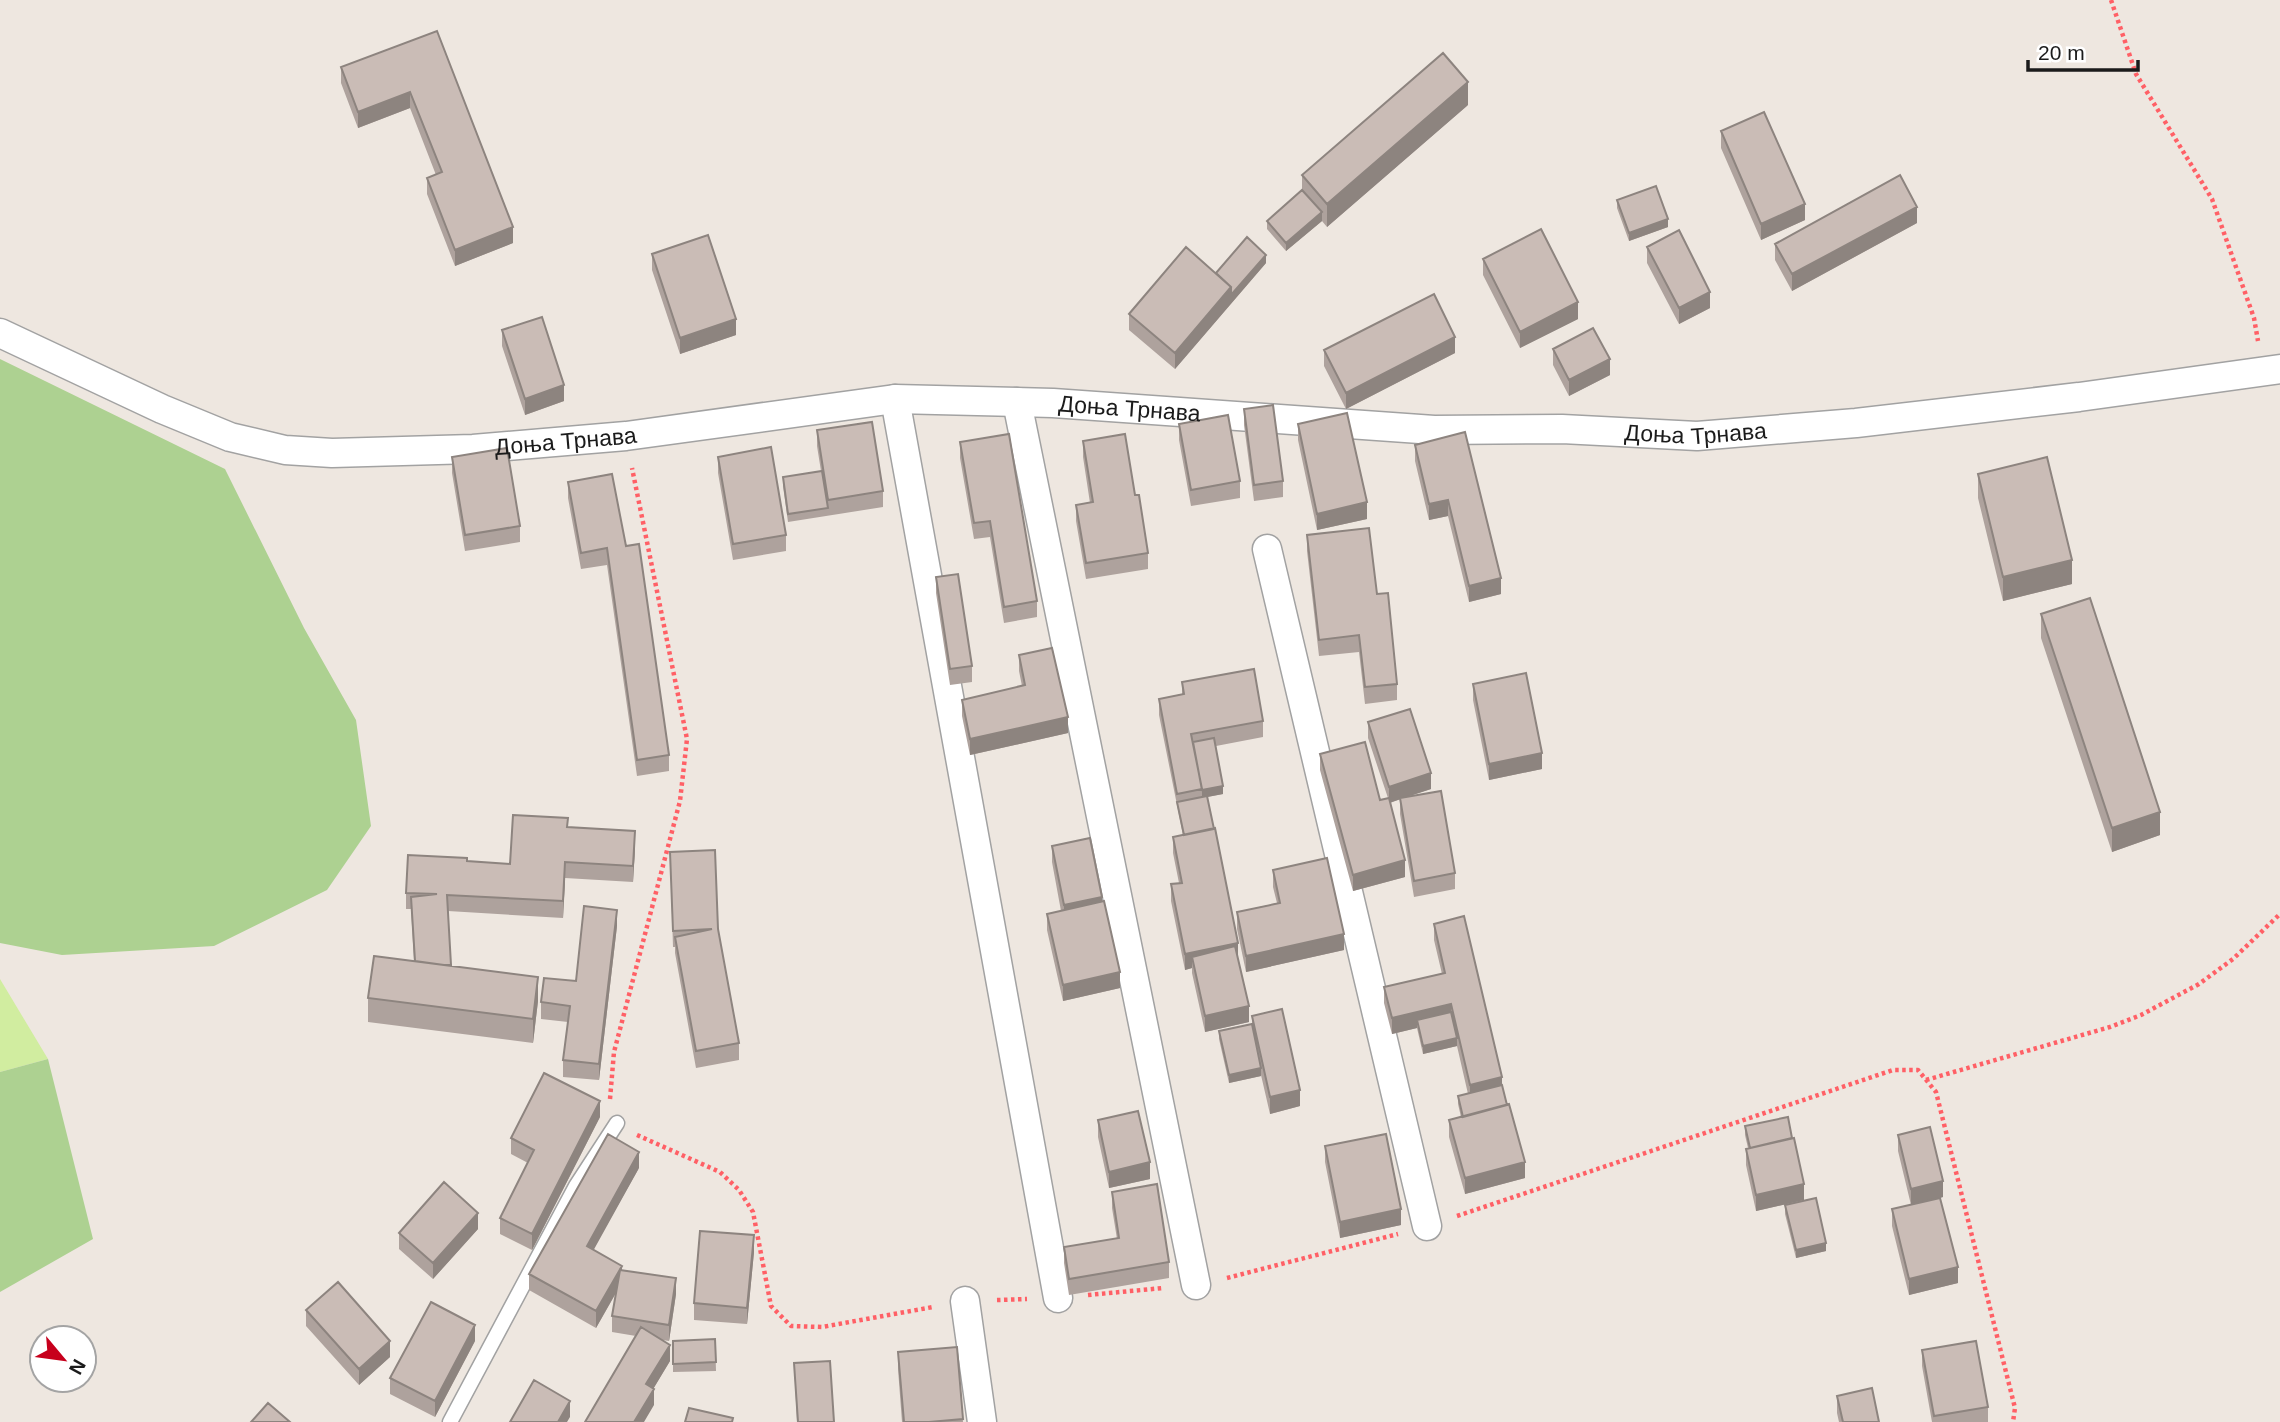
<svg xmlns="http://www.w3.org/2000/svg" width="2280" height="1422" font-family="Helvetica,sans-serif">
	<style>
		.grass { fill: #d1eda0 }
		.forest { fill: #add191 }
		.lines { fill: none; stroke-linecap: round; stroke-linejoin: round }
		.lane-casing { stroke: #a2a2a2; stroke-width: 17 }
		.street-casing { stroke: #a2a2a2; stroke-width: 31 }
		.path { stroke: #ff6066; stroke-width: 4.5; stroke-dasharray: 3.5 3.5; stroke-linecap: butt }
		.lane { stroke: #fff; stroke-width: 14 }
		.street { stroke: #fff; stroke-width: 28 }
		.wall { fill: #aea29d }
		.shaded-wall { fill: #8d847f }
		.building { fill: #cabcb6; stroke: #8d847f; stroke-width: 2 }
		.labels { text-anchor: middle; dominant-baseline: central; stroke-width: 6; stroke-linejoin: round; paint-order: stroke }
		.street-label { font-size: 23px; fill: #1b1b1b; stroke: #fff }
	</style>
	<rect width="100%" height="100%" fill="#eee7e0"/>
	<path class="grass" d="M0 979 48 1059 0 1072Z"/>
	<path class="forest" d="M0 359 225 469 304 628 356 720 371 826 327 890 214 946 62 955 0 943Z
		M48 1059 93 1239 0 1292V1072Z"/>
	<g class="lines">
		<g class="lane-casing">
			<path id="lane" d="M450 1422 576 1186 617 1123"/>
		</g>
		<g class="street-casing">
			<g id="street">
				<path id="s1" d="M0 333 162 409 230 437 285 450 332 453 473 449 626 436 895 399 1053 403 1434 430 1562 429 1697 436 1856 423 2079 397 2280 369"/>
				<path d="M895 399 1058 1298"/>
				<path d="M1017 402 1196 1285"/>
				<path d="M1267 549 1427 1226"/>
				<path d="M965 1301 982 1422"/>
			</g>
		</g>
		<path class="path" d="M2111 0 2136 74 2212 199 2254 318 2258 341
			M1926 1080 2110 1027 2141 1015 2199 984 2233 959 2280 914
			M610 1099 614 1052 680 801 687 739 632 468
			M637 1135 720 1172 739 1190 753 1212 771 1306 791 1326 822 1327 933 1307
			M1457 1216 1893 1070H1918L1936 1092 2015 1408 2013 1422
			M1227 1278 1398 1234
			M1088 1295 1163 1288
			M997 1300 1027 1299"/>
		<use href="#lane" class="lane"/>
		<use href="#street" class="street"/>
	</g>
	<path class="wall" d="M437 31 513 243 455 266 427 194V178L436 175 410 108 358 128 341 83V67Z
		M1468 105 1327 227 1322 221 1286 251 1267 229V221L1302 190V175Z
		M1721 131 1805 220 1761 240 1721 148Z
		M1617 200 1668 227 1629 241 1617 208Z
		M1917 223 1792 291 1775 260V244Z
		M1647 247 1710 308 1679 324 1647 263Z
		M652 254 736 335 680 354 652 270Z
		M1483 259 1578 319 1520 348 1483 275Z
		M1266 263 1175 369 1129 330V314L1216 273Z
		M502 330 564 401 525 415 502 346Z
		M1553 349 1610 375 1569 396 1553 365Z
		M1324 350 1455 353 1346 409 1324 366Z
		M1244 409 1283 481V497L1254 501 1244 425Z
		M1179 424 1240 481V498L1191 506 1179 440Z
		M1298 424 1367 519 1317 530 1298 440Z
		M817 430 883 491V507L788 522 783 486V477L821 471 817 446Z
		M1465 432 1501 594 1469 602 1448 516 1429 520 1415 461V445Z
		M1083 441 1135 495 1148 553V569L1086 579 1076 521V505L1090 503 1083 457Z
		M960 442 1037 601V617L1004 623 990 537 974 539 960 458Z
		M452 457 520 526V542L465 551 452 473Z
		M718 457 786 535V551L733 560 718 473Z
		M1978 474 2072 584 2003 601 1978 498Z
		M568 482 626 546 669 755V771L637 776 607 565 581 569 568 498Z
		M1307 535 1377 594 1397 684V700L1365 704 1359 652 1319 656 1307 551Z
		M936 577 972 666V682L950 685 936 593Z
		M2041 614 2160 835 2112 852 2041 638Z
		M1019 655 1068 733 970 755 962 716V700L1022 686 1019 671Z
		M1182 682 1263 721V737L1216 746 1223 794 1207 797 1249 1022 1205 1032 1192 973V968L1185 970 1171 901V884L1179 883 1173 853V837L1183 835 1159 715V699L1182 694Z
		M1473 684 1542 769 1489 780 1473 700Z
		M1368 722 1431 789 1409 796 1455 873V889L1414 897 1400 814V799L1390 803 1405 877 1353 891 1320 770V754L1380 800 1388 798 1368 738Z
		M568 827 635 847 633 882 565 878 563 918 448 911 451 966 538 1001 533 1043 368 1022V998L414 961 411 909H406V893L510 864Z
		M1052 846 1102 902 1120 988 1063 1001 1047 930V914L1061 911 1052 862Z
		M670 852 718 929 739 1043V1060L696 1068 675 953V947H673Z
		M1273 870 1344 950 1246 972 1237 929V912L1277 903 1273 887Z
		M1434 924 1502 1085 1525 1178 1465 1194 1449 1137V1120L1461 1117 1458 1104V1096L1468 1094 1457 1046 1423 1054 1417 1028 1392 1034 1384 1003V987L1442 974 1434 940Z
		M617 926 599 1080 563 1077V1060L568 1022 541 1019V1002L576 981Z
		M1252 1016 1300 1106 1270 1114 1261 1075V1076L1229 1083 1219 1039V1031L1252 1024Z
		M600 1117 532 1250 500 1234V1218L528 1163 511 1154V1138Z
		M1098 1120 1150 1179 1109 1188 1098 1137Z
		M1745 1126 1804 1200 1756 1211 1746 1165V1149L1748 1148 1745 1135Z
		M1898 1135 1943 1197 1940 1198 1958 1283 1909 1295 1892 1226V1209L1911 1205 1898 1151Z
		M1325 1146 1401 1225 1340 1238 1325 1162Z
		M639 1168 593 1249 622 1270 676 1294 669 1341 662 1340 670 1361 653 1389 654 1405 636 1336 612 1332V1316L616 1293 596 1328 529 1290V1274Z
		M1112 1192 1169 1262V1278L1069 1295 1064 1263V1247L1117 1239 1112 1208Z
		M1785 1205 1826 1251 1796 1258 1785 1214Z
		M478 1229 433 1279 399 1249V1233Z
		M754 1252 747 1324 694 1320V1303Z
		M306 1310 390 1357 359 1385 306 1326Z
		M715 1339 716 1371 673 1372V1341Z
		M475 1341 435 1417 390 1394V1378Z
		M957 1347 963 1422H902L898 1369V1352Z
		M1922 1350 1988 1407V1422H1932L1922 1366Z
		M794 1363 834 1422H797Z
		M1837 1396 1879 1422H1839L1837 1413Z"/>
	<path class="shaded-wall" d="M1468 82V105L1327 227V204Z
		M410 92V108L358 128V112Z
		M1805 204V220L1761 240V224Z
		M1917 207V223L1792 291V274Z
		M1322 212V221L1286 251V243Z
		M1668 219V227L1629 241V233Z
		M513 227V243L455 266V250Z
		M1266 255V263L1175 369V353L1231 287Z
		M1710 292V308L1679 324V308Z
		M1578 302V319L1520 348V332Z
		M736 319V335L680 354V338Z
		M1455 337V353L1346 409V393Z
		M1610 359V375L1569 396V380Z
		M564 385V401L525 415V399Z
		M1448 500V516L1429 520V504Z
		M1367 502V519L1317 530V514Z
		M2072 560V584L2003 601V577Z
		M1501 578V594L1469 602V586Z
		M1068 717V733L970 755V739Z
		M1542 753V769L1489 780V764Z
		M1431 773V789L1389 803V787Z
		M1223 786V794L1202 798V790Z
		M2160 812V835L2112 852V828Z
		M635 831V847L633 882V866Z
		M1405 860V877L1353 891V875Z
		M565 862V878L563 918V901Z
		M1102 897V913L1064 921V905Z
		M617 910V926L599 1080V1064Z
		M1344 934V950L1246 972V956Z
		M1238 943V959L1192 957V968L1185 970V954Z
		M1120 972V988L1063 1001V985Z
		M538 977V1001L533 1043V1019Z
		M1451 1004V1020H1417V1028L1392 1034V1018Z
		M1249 1006V1022L1205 1032V1016Z
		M1457 1038V1046L1423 1054V1046Z
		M1261 1068V1076L1229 1083V1075Z
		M1502 1077V1093L1470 1101V1085Z
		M1300 1090V1106L1270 1114V1097Z
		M600 1101V1117L532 1250V1234Z
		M639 1152V1168L587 1262V1246Z
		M1150 1162V1179L1109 1188V1172Z
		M1525 1162V1178L1465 1194V1178Z
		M1943 1181V1197L1911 1205V1189Z
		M1804 1184V1200L1756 1211V1195Z
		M1401 1209V1225L1340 1238V1222Z
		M478 1213V1229L433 1279V1263Z
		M754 1235V1252L747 1324V1308Z
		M1826 1243V1251L1796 1258V1250Z
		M622 1266V1282L596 1328V1311Z
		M1958 1267V1283L1909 1295V1279Z
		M676 1278V1294L669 1341V1325Z
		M475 1325V1341L435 1417V1401Z
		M390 1341V1357L359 1385V1369Z
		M670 1345V1361L646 1401V1384Z
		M654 1389V1405L644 1422H634Z
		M570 1401V1417L567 1422H558Z"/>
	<path class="building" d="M437 31 513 227 455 250 427 178 442 172 410 92 358 112 341 67Z
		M1443 53 1468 82 1327 204 1302 175Z
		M1764 112 1805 204 1761 224 1721 131Z
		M1900 175 1917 207 1792 274 1775 244Z
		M1656 186 1668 219 1629 233 1617 200Z
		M1302 190 1322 212 1286 243 1267 221Z
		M1541 229 1578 302 1520 332 1483 259Z
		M1679 230 1710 292 1679 308 1647 247Z
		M708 235 736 319 680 338 652 254Z
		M1247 237 1266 255 1231 295V287L1216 273Z
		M1186 247 1231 287 1175 353 1129 314Z
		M1434 294 1455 337 1346 393 1324 350Z
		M542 317 564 385 525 399 502 330Z
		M1593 328 1610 359 1569 380 1553 349Z
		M1273 405 1283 481 1254 485 1244 409Z
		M1347 413 1367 502 1317 514 1298 424Z
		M1228 415 1240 481 1191 490 1179 424Z
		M872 422 883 491 828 500 817 430Z
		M1465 432 1501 578 1469 586 1448 500 1429 504 1415 445Z
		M1009 434 1037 601 1004 607 990 521 974 523 960 442Z
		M1125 434 1135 495H1139L1148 553 1086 563 1076 505 1093 502 1083 441Z
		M771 447 786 535 733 544 718 457Z
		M507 448 520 526 465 535 452 457Z
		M2047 457 2072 560 2003 577 1978 474Z
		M822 471 828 508 788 514 783 477Z
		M612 474 626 546 639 544 669 755 637 760 607 548 581 553 568 482Z
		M1369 528 1377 594 1388 593 1397 684 1365 687 1359 635 1319 640 1307 535Z
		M958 574 972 666 950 669 936 577Z
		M2090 598 2160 812 2112 828 2041 614Z
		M1052 648 1068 717 970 739 962 700 1025 685 1019 655Z
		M1254 669 1263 721 1191 734 1202 789 1177 794 1159 699 1184 694 1182 682Z
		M1526 673 1542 753 1489 764 1473 684Z
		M1410 709 1431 773 1389 787 1368 722Z
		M1214 738 1223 786 1202 790 1193 742Z
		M1365 742 1380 800 1389 798 1405 860 1353 875 1320 754Z
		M1441 791 1455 873 1414 881 1400 798Z
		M1207 796 1214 829 1184 835 1177 802Z
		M513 815 568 818 567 827 635 831 633 866 565 862 563 901 447 895 451 965H444L415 961 411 897 437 894 406 893 408 855 467 858V861L510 864Z
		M1215 828 1238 943 1185 954 1171 884 1182 883 1173 837Z
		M1090 838 1102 897 1064 905 1052 846Z
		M715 850 718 929 739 1043 696 1051 675 937 712 929 673 931 670 852Z
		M1327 858 1344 934 1246 956 1237 912 1280 903 1273 870Z
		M1104 901 1120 972 1063 985 1047 914Z
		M584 906 617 910 599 1064 563 1060 570 1006 541 1002 544 978 576 981Z
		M1464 916 1502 1077 1470 1085 1451 1004 1392 1018 1384 987 1445 973 1434 924Z
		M1235 946 1249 1006 1205 1016 1192 957Z
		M374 956 538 977 533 1019 368 998Z
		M1282 1009 1300 1090 1270 1097 1252 1016Z
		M1451 1012 1457 1038 1423 1046 1417 1020Z
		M1252 1024 1261 1068 1229 1075 1219 1031Z
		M544 1073 600 1101 532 1234 500 1218 534 1150 511 1138Z
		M1502 1085 1507 1105 1463 1117 1458 1096Z
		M1509 1104 1525 1162 1465 1178 1449 1120Z
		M1138 1111 1150 1162 1109 1172 1098 1120Z
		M1788 1117 1792 1138 1750 1148 1745 1126Z
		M1930 1127 1943 1181 1911 1189 1898 1135Z
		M608 1134 639 1152 587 1246 622 1266 596 1311 529 1274Z
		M1386 1134 1401 1209 1340 1222 1325 1146Z
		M1794 1138 1804 1184 1756 1195 1746 1149Z
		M444 1182 478 1213 433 1263 399 1233Z
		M1157 1184 1169 1262 1069 1279 1064 1247 1119 1238 1112 1192Z
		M1816 1198 1826 1243 1796 1250 1785 1205Z
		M1940 1198 1958 1267 1909 1279 1892 1209Z
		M700 1231 754 1235 747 1308 694 1303Z
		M620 1270 676 1278 669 1325 612 1316Z
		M338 1282 390 1341 359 1369 306 1310Z
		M431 1302 475 1325 435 1401 390 1378Z
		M641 1327 670 1345 646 1384 654 1389 634 1422H585Z
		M715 1339 716 1362 673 1364V1341Z
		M1976 1341 1988 1407 1934 1416 1922 1350Z
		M957 1347 963 1419 929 1422H904L898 1352Z
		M830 1361 834 1422H798L794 1363Z
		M534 1380 570 1401 558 1422H510Z
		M1872 1388 1879 1422H1843L1837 1396Z
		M268 1403 290 1422H251Z
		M689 1408 733 1418 732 1422H685Z"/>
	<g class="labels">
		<g class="street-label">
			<text stroke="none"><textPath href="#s1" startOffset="1157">Доња Трнава</textPath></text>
			<text stroke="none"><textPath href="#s1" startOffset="1724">Доња Трнава</textPath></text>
			<text stroke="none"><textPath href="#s1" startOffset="590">Доња Трнава</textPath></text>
		</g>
	</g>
	<g transform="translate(63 1359) rotate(119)"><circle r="33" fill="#ffffff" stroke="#a4a4a4" stroke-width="2"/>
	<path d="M0-5L12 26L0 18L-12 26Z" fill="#c7001c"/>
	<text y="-10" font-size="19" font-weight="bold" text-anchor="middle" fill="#1b1b1b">N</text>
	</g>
	<path d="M2028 60v10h110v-10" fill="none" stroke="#1b1b1b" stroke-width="3.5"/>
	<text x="2038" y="60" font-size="21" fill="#1b1b1b" stroke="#ffffff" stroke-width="5" paint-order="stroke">20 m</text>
</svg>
